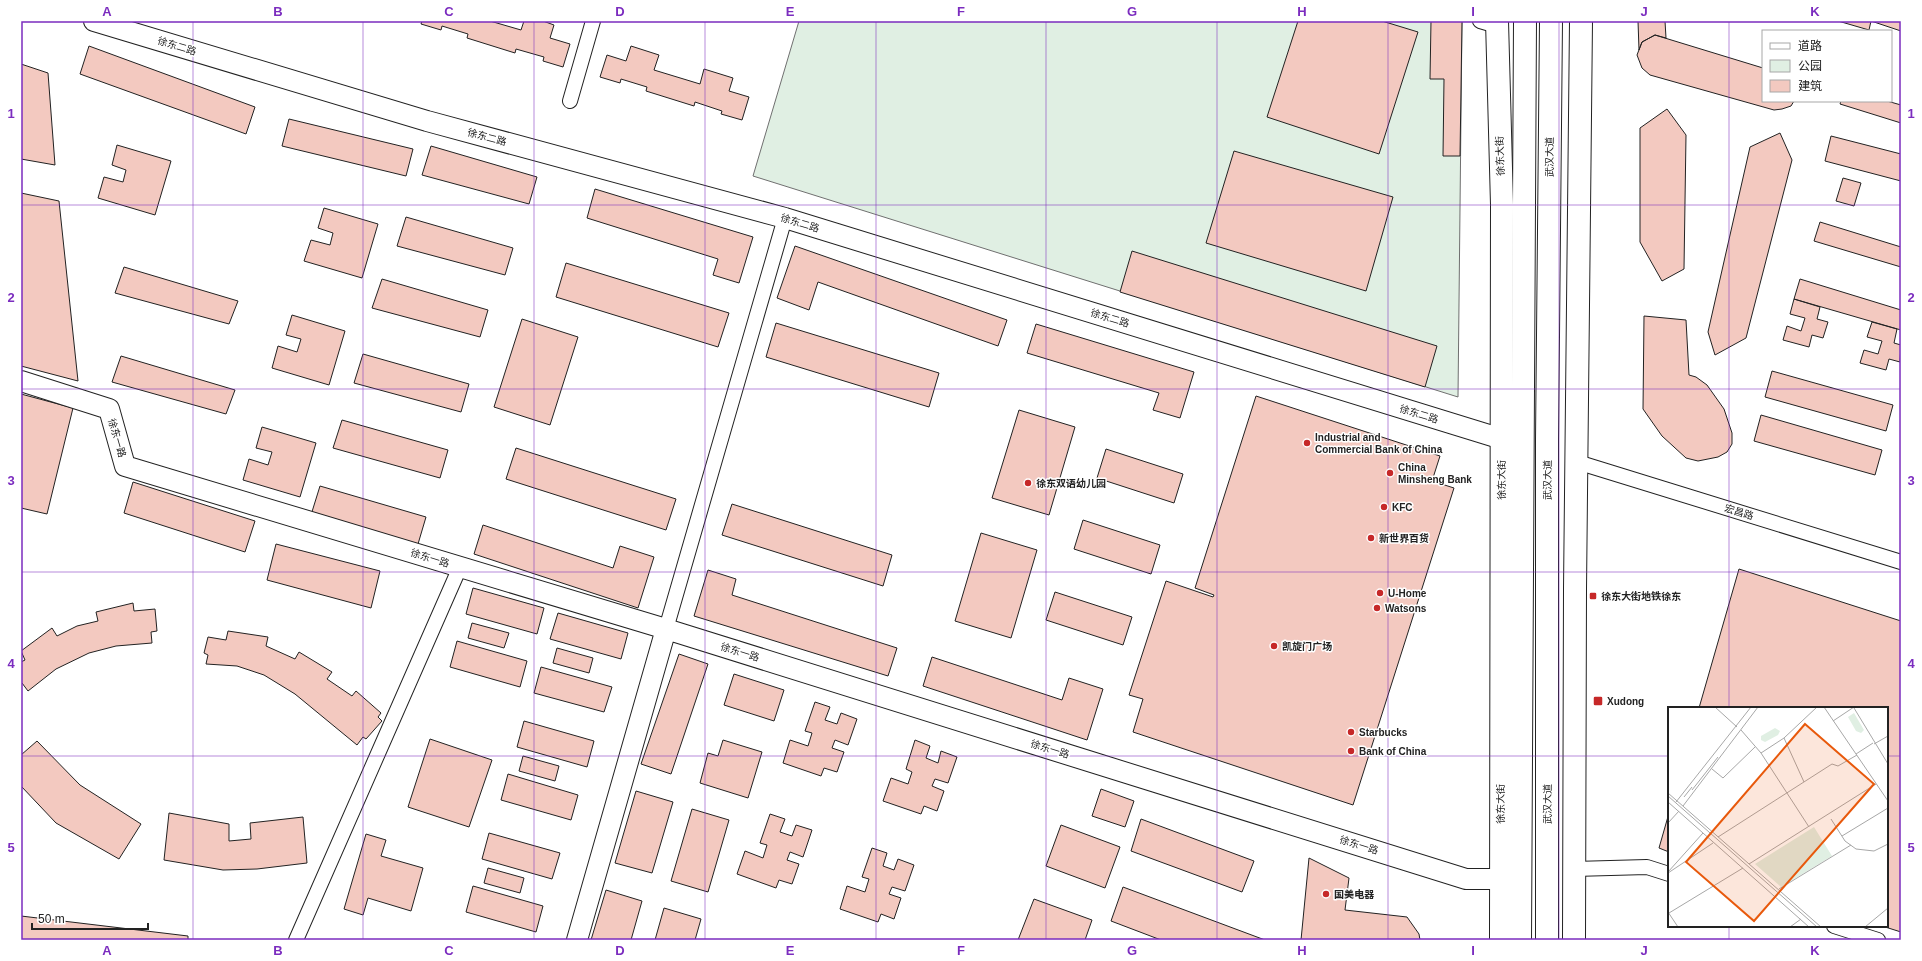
<svg xmlns="http://www.w3.org/2000/svg" width="1922" height="961" font-family="Helvetica,'Noto Sans SC',sans-serif">
	<style>
		.green { fill: #e0efe3; stroke: #6f6f6f }
		.building { fill: #f3c9c0; stroke: #222 }
		.lines { fill: none; stroke-linecap: round; stroke-linejoin: round }
		.street-casing { stroke: #222; stroke-width: 16 }
		.secondary-casing { stroke: #222; stroke-width: 22 }
		.primary-casing { stroke: #222; stroke-width: 24 }
		.highway-casing { stroke: #222; stroke-width: 24 }
		.street { stroke: #fff; stroke-width: 14 }
		.secondary { stroke: #fff; stroke-width: 20 }
		.primary { stroke: #fff; stroke-width: 22 }
		.highway { stroke: #fff; stroke-width: 22 }
		.grid { fill: none; stroke: #7b2cbf; stroke-width: 1; stroke-opacity: 0.55 }
		.poi-dot { fill: #c62828; stroke: #fff; stroke-width: 1.5 }
		.labels { text-anchor: middle; dominant-baseline: central; stroke-width: 3; stroke-linejoin: round; paint-order: stroke }
		.street-label { font-size: 10px; fill: #222; stroke: #fff }
		.poi-label { font-size: 10px; font-weight: bold; fill: #222; stroke: #fff; text-anchor: start }
		.inset-road { fill: none; stroke: #a7a7a7; stroke-width: 1 }
		.view { fill: #e8590c; fill-opacity: 0.15; stroke: #e8590c; stroke-width: 2 }
		.inset-edge { fill: none; stroke: #222; stroke-width: 2 }
		.neatline { fill: none; stroke: #7b2cbf; stroke-width: 1.5 }
		.grid-label { font-size: 13px; text-anchor: middle; font-weight: bold; fill: #7b2cbf }
	</style>
	<rect width="100%" height="100%" fill="#fff"/>
	<path class="green" d="M799 21H1462L1458 397 753 176Z"/>
	<path class="building" d="M422 21H490L521 30 524 21H543L554 25 550 38 570 44 563 67 543 61 544 57 516 49 515 53 467 38 468 34 442 26 441 30 421 24Z
		M1298 21H1382L1418 32 1379 154 1267 117Z
		M1431 21H1462L1460 156H1443L1444 79H1430Z
		M1638 21H1665L1666 38 1655 35 1642 42 1639 50Z
		M1838 21H1901V31L1871 21 1869 30Z
		M1655 35 1763 68V101H1794L1791 106 1782 109 1774 110 1650 75 1642 68 1637 55 1642 42Z
		M89 46 255 107 246 134 80 74Z
		M631 46 659 55 654 70 700 84 704 69 733 78 729 91 749 97 742 120 721 114 722 111 695 102 694 106 646 91 647 87 621 79 620 83 600 77 607 55 626 61Z
		M21 64 48 73 55 165 21 159Z
		M1841 101H1887L1901 105V123L1840 104Z
		M1667 109 1686 135 1684 269 1662 281 1640 242V128Z
		M289 119 413 149 406 176 282 146Z
		M1780 133 1792 160 1746 338 1715 355 1708 332 1750 147Z
		M1831 136 1901 154V181L1825 161Z
		M117 145 171 161 155 215 98 198 104 177 123 182 126 170 112 165Z
		M431 146 537 177 529 204 422 175Z
		M1234 151 1393 197 1366 291 1206 243Z
		M1843 178 1861 183 1854 206 1836 201Z
		M595 189 753 237 739 283 713 275 718 259 587 218Z
		M21 193 59 201 78 381 21 366Z
		M324 208 378 224 362 278 304 261 311 240 330 245 333 233 318 228Z
		M406 217 513 248 505 275 397 246Z
		M1820 222 1901 247V267L1814 241Z
		M795 246 1007 320 998 346 818 282 809 310 777 298Z
		M1132 251 1437 346 1425 387 1120 292Z
		M566 263 729 313 718 347 556 297Z
		M124 267 238 301 229 324 115 293Z
		M382 279 488 310 480 337 372 308Z
		M1800 279 1901 310V330L1794 299Z
		M1794 299 1820 307 1817 319 1828 322 1823 338 1812 335 1809 347 1783 340 1787 326 1801 331 1805 318 1790 314Z
		M292 315 345 331 329 385 272 368 278 346 297 352 301 339 286 335Z
		M1644 316 1686 320 1689 375 1696 377 1707 385 1724 409 1732 433V444L1727 452 1718 457 1698 461 1686 458 1662 436 1643 409Z
		M522 319 578 337 550 425 494 407Z
		M1872 322 1897 329 1894 343 1901 345 1900 362 1889 359 1886 370 1860 363 1864 350 1878 354 1882 341 1867 337Z
		M776 323 939 373 929 407 766 357Z
		M1036 324 1194 372 1180 418 1153 410 1159 393 1027 353Z
		M363 354 469 384 461 412 354 383Z
		M121 356 235 390 226 414 112 382Z
		M1772 371 1893 405 1886 431 1765 397Z
		M21 394 73 408 47 514 21 508Z
		M1256 396 1440 456 1432 481 1454 488 1353 805 1133 732 1143 699 1129 695 1166 581 1213 597 1214 595 1195 588Z
		M1019 410 1075 427 1049 515 992 498Z
		M1761 415 1882 450 1875 475 1754 441Z
		M342 420 448 450 440 478 333 448Z
		M262 427 316 443 300 497 243 480 249 459 268 465 272 452 256 448Z
		M516 448 676 499 666 530 506 479Z
		M1106 449 1183 474 1174 503 1097 478Z
		M133 482 255 521 245 552 124 513Z
		M320 486 426 517 418 544 311 515Z
		M732 504 892 555 883 586 722 535Z
		M1083 520 1160 545 1151 574 1074 549Z
		M483 525 613 568 620 546 654 557 638 608 474 554Z
		M981 533 1037 550 1011 638 955 621Z
		M276 544 380 571 371 608 267 580Z
		M1739 569 1901 621V932L1882 926H1887V708H1699Z
		M708 570 736 579 732 595 897 648 888 676 694 616Z
		M473 588 544 608 537 634 466 614Z
		M1055 592 1132 617 1123 645 1046 620Z
		M133 603 134 611 155 609 157 631 151 632 152 643 116 646 89 653 56 669 28 691 22 683 21 684V662L25 660 21 651 52 628 57 636 77 626 98 621 96 612Z
		M558 613 628 633 621 659 550 639Z
		M472 623 509 633 504 648 468 638Z
		M228 631 268 637 266 646 295 659 299 652 332 672 327 679 352 696 356 691 381 713 378 717 382 721 366 739 363 737 357 745 295 694 264 675 237 666 206 664 208 655 204 653 208 637 226 640Z
		M457 641 527 661 520 687 450 667Z
		M557 648 593 658 589 673 553 663Z
		M679 654 708 664 671 774 641 764Z
		M932 657 1062 700 1069 678 1103 689 1087 740 923 686Z
		M541 667 612 687 604 712 534 693Z
		M734 674 784 690 774 721 724 705Z
		M815 702 830 707 825 720 837 724 841 713 857 719 848 745 835 740 832 748 844 752 837 772 824 768 821 776 783 763 790 740 808 746 812 733 805 731Z
		M524 721 594 741 587 767 517 747Z
		M430 739 492 760 469 827 408 807Z
		M723 740 762 752 748 798 700 783 708 753 718 756Z
		M915 740 930 746 926 758 938 763 941 751 957 757 948 783 935 779 932 786 944 791 937 811 924 806 921 814 883 801 891 778 908 784 912 772 906 769Z
		M37 741 80 785 141 824 119 859 56 823 21 786V755Z
		M523 756 559 766 555 781 519 771Z
		M508 774 578 795 571 820 501 800Z
		M1101 789 1134 801 1125 827 1092 816Z
		M636 791 673 802 652 873 615 863Z
		M692 809 729 820 708 892 671 881Z
		M169 813 229 824V841L251 839 250 823 303 817 307 863 257 869 223 870 164 860Z
		M1669 813V852L1659 848Z
		M770 814 785 819 780 832 792 836 796 825 812 830 803 857 790 852 787 860 799 864 792 884 779 880 776 888 737 874 745 851 763 858 767 845 760 843Z
		M1141 819 1254 861 1242 892 1131 851Z
		M1061 825 1120 847 1105 888 1046 866Z
		M489 833 560 853 552 879 482 859Z
		M366 834 386 840 381 856 423 868 411 911 368 898 363 915 344 909Z
		M872 848 887 853 883 866 894 870 898 859 914 865 905 891 892 887 889 894 901 898 894 919 881 914 878 922 840 909 847 886 865 892 869 879 862 877Z
		M1309 858 1349 878 1345 910 1407 917 1419 934 1420 940H1301Z
		M488 868 524 878 520 893 484 883Z
		M473 886 543 906 536 932 466 912Z
		M1123 887 1265 940H1161L1111 921Z
		M606 890 642 901 631 940H591Z
		M1034 899 1092 920 1085 940H1018Z
		M664 908 701 919 695 940H655Z
		M21 916 188 936V940H21Z"/>
	<g class="lines">
		<g class="street-casing">
			<path id="street" d="M1480 21 1497 26
				M570 101 593 21
				M1577 462 1901 562
				M666 629 785 218
				M1574 869 1647 867 1669 874
				M1834 926 1878 940
				M296 940 460 567"/>
		</g>
		<g class="secondary-casing">
			<path id="secondary" d="M94 21 427 121 785 218 1502 439
				M21 381 109 409 125 466 666 629 1466 879H1500
				M577 940 666 629"/>
		</g>
		<g class="primary-casing">
			<path id="primary" d="M1497 21 1502 205 1501 940
				M1574 940 1575 589 1581 21"/>
		</g>
		<g class="highway-casing">
			<path id="highway" d="M1520 940 1525 21
				M1547 940V440L1551 21"/>
		</g>
		<use href="#street" class="street"/>
		<use href="#secondary" class="secondary"/>
		<use href="#primary" class="primary"/>
		<use href="#highway" class="highway"/>
	</g>
	<path class="grid" d="M193 21V940M363 21V940M534 21V940M705 21V940M876 21V940M1046 21V940M1217 21V940M1388 21V940M1559 21V940M1729 21V708M21 205H1901M21 389H1901M21 572H1901M21 756H1669M1887 756H1901M1729 926V940"/>
	<g class="poi-dot">
		<circle cx="1307" cy="443" r="4"/>
		<circle cx="1390" cy="473" r="4"/>
		<circle cx="1028" cy="483" r="4"/>
		<circle cx="1384" cy="507" r="4"/>
		<circle cx="1371" cy="538" r="4"/>
		<circle cx="1380" cy="593" r="4"/>
		<rect x="1589" y="592" width="8" height="8" rx="2"/>
		<circle cx="1377" cy="608" r="4"/>
		<circle cx="1274" cy="646" r="4"/>
		<rect x="1593" y="696" width="10" height="10" rx="2"/>
		<circle cx="1351" cy="732" r="4"/>
		<circle cx="1351" cy="751" r="4"/>
		<circle cx="1326" cy="894" r="4"/>
	</g>
	<g class="labels">
		<g class="street-label">
			<text transform="translate(177 46) rotate(17)">徐东二路</text>
			<text transform="translate(487 137) rotate(15)">徐东二路</text>
			<text transform="translate(1500 156) rotate(-92)">徐东大街</text>
			<text transform="translate(1549 157) rotate(-90)">武汉大道</text>
			<text transform="translate(800 223) rotate(17)">徐东二路</text>
			<text transform="translate(1110 318) rotate(17)">徐东二路</text>
			<text transform="translate(1419 414) rotate(17)">徐东二路</text>
			<text transform="translate(117 438) rotate(74)">徐东一路</text>
			<text transform="translate(1501 480) rotate(-90)">徐东大街</text>
			<text transform="translate(1547 480) rotate(-90)">武汉大道</text>
			<text transform="translate(1739 512) rotate(17)">宏昌路</text>
			<text transform="translate(430 558) rotate(17)">徐东一路</text>
			<text transform="translate(740 652) rotate(17)">徐东一路</text>
			<text transform="translate(1050 749) rotate(17)">徐东一路</text>
			<text transform="translate(1500 804) rotate(-90)">徐东大街</text>
			<text transform="translate(1547 804) rotate(-90)">武汉大道</text>
			<text transform="translate(1359 845) rotate(17)">徐东一路</text>
		</g>
		<g class="poi-label">
			<text x="1315" y="437">Industrial and<tspan x="1315" dy="12">Commercial Bank of China</tspan></text>
			<text x="1398" y="467">China<tspan x="1398" dy="12">Minsheng Bank</tspan></text>
			<text x="1036" y="483">徐东双语幼儿园</text>
			<text x="1392" y="507">KFC</text>
			<text x="1379" y="538">新世界百货</text>
			<text x="1388" y="593">U-Home</text>
			<text x="1601" y="596">徐东大街地铁徐东</text>
			<text x="1385" y="608">Watsons</text>
			<text x="1282" y="646">凯旋门广场</text>
			<text x="1607" y="701">Xudong</text>
			<text x="1359" y="732">Starbucks</text>
			<text x="1359" y="751">Bank of China</text>
			<text x="1334" y="894">国美电器</text>
		</g>
	</g>
	<g transform="translate(1668 707)">
		<rect width="220" height="220" fill="#fff"/>
		<path d="M186 6 196 23 193 26 188 24 180 10ZM107 21 112 24 110 28 97 35 93 33V29ZM146 120 164 149 113 180 87 157Z" fill="#e0efe3"/>
		<path class="inset-road" d="M47 0 69 20M156 0 220 94M186 1 220 57M165 14 186 0M73 23 93 46 141 120M116 31 136 75M206 37 220 29M93 46 116 31 149 0M188 47 205 36M44 62 55 71 87 40M24 83 50 50M0 86 153 220M0 89 149 220M16 90 24 80M0 95 141 220M8 95 83 0M15 99 90 0M163 112 177 134 188 142 206 144 220 137M0 116 11 104M174 129 220 101M50 130 164 57 170 59 189 48M81 157 208 77M0 165 35 126M0 166 45 136M111 182 183 138M0 205 10 220M1 206 75 161M122 220 133 212M197 220 220 201"/>
		<path class="view" d="M137 17 206 77 86 214 18 155Z"/>
		<rect width="220" height="220" class="inset-edge"/>
	</g>
	<rect width="1922" height="961" fill="none" stroke="#ffffff" stroke-width="44"/>
	<rect x="1762" y="30" width="130" height="72" fill="#ffffff" stroke="#a7a7a7"/>
	<rect x="1770" y="43" width="20" height="6" fill="#ffffff" stroke="#a7a7a7"/>
	<text x="1798" y="50" font-size="12" fill="#222222">道路</text>
	<rect x="1770" y="60" width="20" height="12" fill="#e0efe3" stroke="#a7a7a7"/>
	<text x="1798" y="70" font-size="12" fill="#222222">公园</text>
	<rect x="1770" y="80" width="20" height="12" fill="#f3c9c0" stroke="#a7a7a7"/>
	<text x="1798" y="90" font-size="12" fill="#222222">建筑</text>
	<path d="M32 923v6h116v-6" fill="none" stroke="#222222" stroke-width="2"/>
	<text x="38" y="923" font-size="12" fill="#222222" stroke="#ffffff" stroke-width="3" paint-order="stroke">50 m</text>
	<rect x="22" y="22" width="1878" height="917" class="neatline"/>
	<g class="grid-label">
		<text x="107" y="16">A</text>
		<text x="278" y="16">B</text>
		<text x="449" y="16">C</text>
		<text x="620" y="16">D</text>
		<text x="790" y="16">E</text>
		<text x="961" y="16">F</text>
		<text x="1132" y="16">G</text>
		<text x="1302" y="16">H</text>
		<text x="1473" y="16">I</text>
		<text x="1644" y="16">J</text>
		<text x="1815" y="16">K</text>
		<text x="11" y="118">1</text>
		<text x="1911" y="118">1</text>
		<text x="11" y="302">2</text>
		<text x="1911" y="302">2</text>
		<text x="11" y="485">3</text>
		<text x="1911" y="485">3</text>
		<text x="11" y="668">4</text>
		<text x="1911" y="668">4</text>
		<text x="11" y="852">5</text>
		<text x="1911" y="852">5</text>
		<text x="107" y="955">A</text>
		<text x="278" y="955">B</text>
		<text x="449" y="955">C</text>
		<text x="620" y="955">D</text>
		<text x="790" y="955">E</text>
		<text x="961" y="955">F</text>
		<text x="1132" y="955">G</text>
		<text x="1302" y="955">H</text>
		<text x="1473" y="955">I</text>
		<text x="1644" y="955">J</text>
		<text x="1815" y="955">K</text>
	</g>
</svg>
